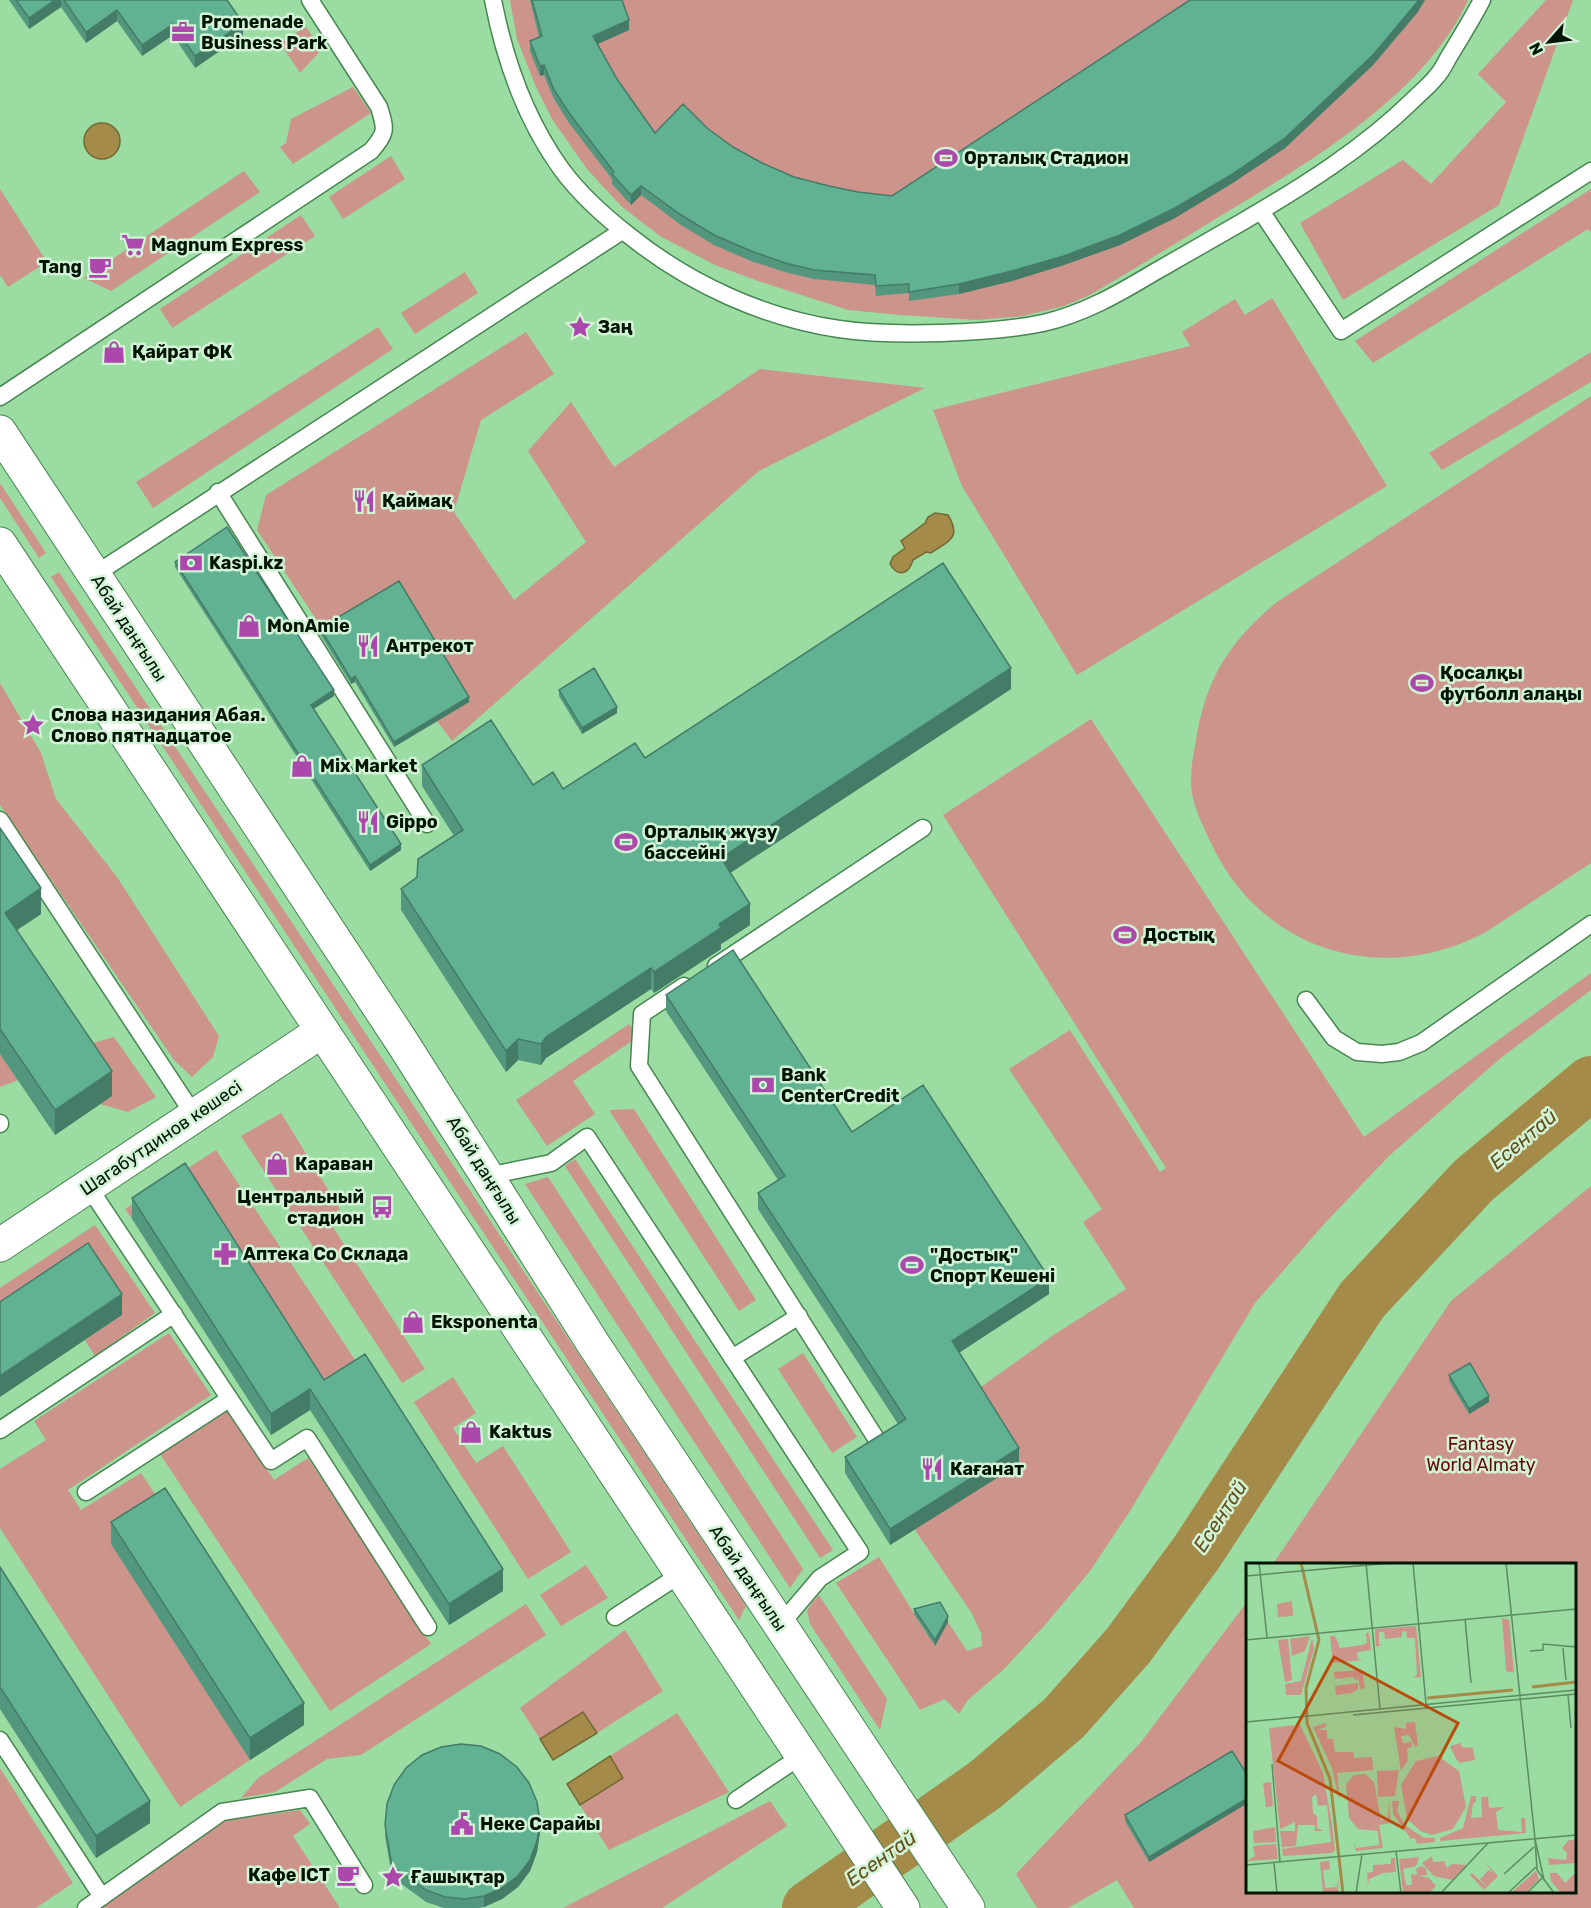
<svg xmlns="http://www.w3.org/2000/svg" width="1591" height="1908" font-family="Rubik,sans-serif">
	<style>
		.green { fill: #cd948c }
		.water { fill: #a58b49; stroke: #746834; stroke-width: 1.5 }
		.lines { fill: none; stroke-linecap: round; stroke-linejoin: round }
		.river { stroke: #a58b49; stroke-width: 54 }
		.service-casing { stroke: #478651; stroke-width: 19 }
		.minor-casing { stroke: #478651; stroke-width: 35 }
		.secondary-casing { stroke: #478651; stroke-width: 35 }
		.service { stroke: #fff; stroke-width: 16 }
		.minor { stroke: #fff; stroke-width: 33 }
		.secondary { stroke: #fff; stroke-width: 33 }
		.wall { fill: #53987e }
		.shaded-wall { fill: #447c67 }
		.building { fill: #61b193; stroke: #447c67; stroke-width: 1.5 }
		.labels { text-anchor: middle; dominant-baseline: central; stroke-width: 5; stroke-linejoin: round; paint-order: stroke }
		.poi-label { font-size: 18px; font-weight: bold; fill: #001503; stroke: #d3f3d6; text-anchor: start }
		.street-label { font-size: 18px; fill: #001503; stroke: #d3f3d6 }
		.park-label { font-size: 18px; fill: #630a09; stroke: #d3f3d6 }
		.water-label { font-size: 20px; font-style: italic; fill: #634f1d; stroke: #d3f3d6 }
		.inset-river { fill: none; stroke: #a58b49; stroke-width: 3 }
		.inset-road { fill: none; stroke: #5c8c62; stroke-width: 1.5 }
		.view { fill: #ba4b0a; fill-opacity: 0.15; stroke: #ba4b0a; stroke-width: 3 }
		.inset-edge { fill: none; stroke: #001503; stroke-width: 3 }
	</style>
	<rect width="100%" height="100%" fill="#9adca2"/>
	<path class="green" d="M510 0H1468C1425 95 1308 163 1222 215 1178 242 1134 269 1090 295L1064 306 1023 316 977 320 901 315 848 310 758 281 715 265 660 236 621 206 587 169 552 119 536 87 517 39Z
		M1546 0H1573L1499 205 1343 300 1300 223 1403 160 1431 184 1506 102 1478 74Z
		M306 27 322 49 300 73 280 43Z
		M353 87 371 113 293 164 280 147 286 143 291 119Z
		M391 156 405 179 343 219 329 197Z
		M244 171 260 192 111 291 84 278Z
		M0 189 47 262 8 287 0 275Z
		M1591 189V232L1588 229 1373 363 1355 341Z
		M301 215 315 236 172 328 160 309Z
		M465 272 478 293 415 334 401 313Z
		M1272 298 1387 486 1077 675 962 486 933 410 1190 346 1182 332 1235 299 1245 315Z
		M378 327 393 349 153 508 136 482Z
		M526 332 554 374 481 420 454 512 514 600 586 542 528 451 571 402 614 467 760 369 925 388 759 471 452 741 437 721 324 631 257 530 266 495Z
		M1591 352V382L1442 470 1429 453Z
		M1591 396V863L1486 932C1381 988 1260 951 1210 841 1203 826 1195 810 1192 794 1189 776 1193 757 1196 740 1206 678 1229 642 1277 602Z
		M0 483 46 553 39 558 0 498Z
		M59 572 746 1606 739 1620 51 577Z
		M0 683 41 753 56 799 117 877 219 1036 213 1057 192 1077 174 1060 0 805Z
		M1091 719 1364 1137 1591 973V990L1502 1057 1389 1156 1325 1223 1255 1303 1130 1511 1090 1571 1045 1625 1004 1669 968 1700 959 1714 945 1699 920 1710 898 1676 836 1583 879 1557 928 1636 948 1622 967 1651 982 1646 981 1633 971 1612 915 1530 974 1392 1055 1334 1126 1289 1083 1222 1102 1209 1009 1069 1070 1030 1160 1172 1166 1168 943 815Z
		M629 1024 638 1037 573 1081 595 1114 547 1146 516 1100Z
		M114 1037 156 1097 128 1112 100 1104 79 1047Z
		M0 1054 18 1080 0 1087Z
		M634 1109 756 1300 739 1311 609 1110Z
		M281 1113 340 1209 327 1218 425 1369 402 1383 241 1136Z
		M216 1150 365 1375 324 1401 185 1185 132 1219 125 1209Z
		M575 1159 833 1550 820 1558 565 1166Z
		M548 1177 803 1569 790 1588 525 1184Z
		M1591 1186V1908H1134L1117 1880 1068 1908H1037L1016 1874 1141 1742 1247 1602 1248 1892H1574V1564H1273L1451 1301Z
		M95 1225 155 1313 95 1356 85 1340 122 1315 0 1324V1288Z
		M169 1333 211 1395 68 1490 81 1510 141 1473 165 1509 250 1760 180 1807 0 1528V1469L46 1440 34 1421Z
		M803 1353 857 1437 832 1453 778 1369Z
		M453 1377 476 1413 453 1428 476 1463 503 1446 571 1552 528 1579 414 1402Z
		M227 1410 274 1480 308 1458 431 1644 330 1711 160 1454Z
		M586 1565 608 1598 561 1626 540 1595Z
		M819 1595 887 1699 880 1730 810 1624 807 1611 812 1603Z
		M526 1604 546 1635 361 1755 327 1759 275 1792 241 1798 258 1778Z
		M625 1630 663 1691 597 1733 583 1712 540 1739 520 1708Z
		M677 1713 729 1792 609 1850 580 1805 623 1778 610 1756Z
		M0 1768 73 1883 36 1908H0Z
		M770 1801 787 1826 662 1908H563Z
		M300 1810 310 1824 293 1836 340 1908H101L224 1821Z"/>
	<path class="water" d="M84 141a18 18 0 1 1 36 0a18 18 0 1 1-36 0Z
		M935 513 948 515C962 538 949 541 931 553L926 552 913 560C909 574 898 578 890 564L893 557 905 548 901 541 925 523 928 517Z
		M583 1712 597 1733 553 1760 540 1739Z
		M610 1756 623 1778 580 1805 567 1784Z"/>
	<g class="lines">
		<path class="river" d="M809 1908 985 1785 1064 1718 1128 1646 1197 1552 1362 1300 1474 1180 1591 1083"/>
		<g class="service-casing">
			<path id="service" d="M493 0C505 62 525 119 562 170 582 197 605 217 631 237 690 284 764 318 839 329 873 334 907 334 941 333 975 332 1010 330 1043 323 1083 314 1118 294 1153 273 1183 256 1212 239 1242 222 1302 187 1363 149 1413 100 1421 92 1430 85 1436 77 1442 71 1445 63 1450 55 1461 37 1472 19 1482 0
				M1261 211 1341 331 1591 171
				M0 397 371 151C387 132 386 130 379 107L310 0
				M218 492 427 824
				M94 575 622 231
				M0 820 194 1115
				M716 966 923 828
				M684 986 642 1014 639 1066 877 1440
				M1306 1000 1334 1038 1357 1052 1382 1054 1399 1052 1421 1043 1591 924
				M0 1123V1124
				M487 1176 551 1163 587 1137 860 1552 820 1578 780 1625
				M88 1186 271 1461 307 1438 428 1627
				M732 1358 799 1316
				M0 1430 174 1314
				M86 1492 229 1399
				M615 1617 681 1574
				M0 1740 102 1897
				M736 1800 801 1756
				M86 1908 222 1812 310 1798 364 1885"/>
		</g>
		<g class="minor-casing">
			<path id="minor" d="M0 1245 322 1031"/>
		</g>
		<g class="secondary-casing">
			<path id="secondary" d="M0 432 402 1042 594 1345 968 1908
				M0 544 903 1908"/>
		</g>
		<use href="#service" class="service"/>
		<use href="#minor" class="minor"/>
		<use href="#secondary" class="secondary"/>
	</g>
	<path class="wall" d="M9 0H227L243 35 195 68 173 35 142 56 117 21 86 43 61 7 29 29Z
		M530 0H622L629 30 598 44 617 79 655 133 707 128 733 147 762 163 794 177 829 186 858 192 892 196 1190 0H1425L1417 13 1373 65 1285 148 1231 184 1175 218 1120 245 1064 265 1012 281 959 294 909 301V293L876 296 875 285 814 279 785 272 751 261 714 245 681 225 641 195 631 205 612 184V179L569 123 554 99 544 75 540 76 530 51V41L539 37Z
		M175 562 334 696 314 709 401 850 370 871 175 567Z
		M320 628 469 702 394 747 355 682 351 684 320 634Z
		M1011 689 730 873 750 925 721 944V949L654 993 651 989 546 1058 541 1065 518 1060 506 1072 401 910V889L417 877 454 836 422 786V765L533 785 563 789 645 758Z
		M559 690 617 713 582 734 559 696Z
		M0 828 41 914 17 930 112 1096 55 1135 0 1054Z
		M666 995 852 1132 1049 1294 959 1353 1019 1464 890 1545 845 1473V1457L898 1424 758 1209V1193L778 1180 666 1011Z
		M132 1198 324 1380 503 1591 449 1625 310 1410 271 1435 132 1219Z
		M1449 1375 1489 1402 1469 1414 1449 1381Z
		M111 1522 304 1725 250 1760 111 1544Z
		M0 1567 150 1823 96 1858 0 1709Z
		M914 1609 948 1622 935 1646 914 1614Z
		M1248 1776V1803L1149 1862 1125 1821V1815Z
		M385 1825 540 1832 537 1852 530 1871 518 1887 502 1899 484 1907 479 1908H444L426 1902 392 1877 385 1836Z"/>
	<path class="shaded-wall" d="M55 0H61V7L29 29V18Z
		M1419 0H1425L1417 13 1373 65 1285 148 1231 184 1175 218 1120 245 1064 265 1012 281 959 294V284Z
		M117 10V21L86 43V32Z
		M629 20V30L593 46V36Z
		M243 23V35L195 68V56Z
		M173 24V35L142 56V45Z
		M544 65V75L540 76V66Z
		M641 186V195L631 205V195Z
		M1011 668V689L721 879V858Z
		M355 676V682L351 684V679Z
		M334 690V696L311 710V705Z
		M469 697V702L394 747V742Z
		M617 707V713L582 734V728Z
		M401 844V850L370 871V865Z
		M41 888V914L5 938V913Z
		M750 904V925L721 944V949L654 993V972L719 924Z
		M651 968V989L546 1058 541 1065V1044L546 1037Z
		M518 1039V1060L506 1072V1051Z
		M112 1071V1096L55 1135V1110Z
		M1049 1278V1294L952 1357V1341Z
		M122 1294V1315L0 1397V1376Z
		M310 1389V1410L271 1435V1414Z
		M1489 1396V1402L1469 1414V1409Z
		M1019 1448V1464L890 1545V1529Z
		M503 1569V1591L449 1625V1604Z
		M948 1616V1622L935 1646V1640Z
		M304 1703V1725L250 1760V1738Z
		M1248 1798V1803L1149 1862V1857Z
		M150 1801V1823L96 1858V1836Z
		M540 1821V1832L537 1852 530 1871 518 1887 502 1899 484 1907V1896Z"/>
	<path class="building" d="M16 0H55L29 18Z
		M64 0H227L243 23 195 56 173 24 142 45 117 10 86 32Z
		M532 0H622L629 20 593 36 617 79 655 133 683 104 707 128 733 147 762 163 794 177 829 186 858 192 892 196 1190 0H1419L1373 55 1285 138 1231 175 1175 208 1120 235 1064 256 1012 271 959 284 909 292V284L876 286 875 275 814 270 785 263 751 251 714 235 681 215 641 186 631 195 612 174 614 172 569 113 554 90 544 65 540 66 530 41 542 36Z
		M227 527 334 690 311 705 401 844 370 865 175 562Z
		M943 563 1011 668 721 858 750 904 719 924 721 928 654 972 651 968 546 1037 541 1044 518 1039 506 1051 401 889 417 877 418 859 463 830 422 765 491 720 533 785 553 772 563 789 635 743 645 758Z
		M399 581 469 697 394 742 355 676 351 679 320 628Z
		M594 668 617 707 582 728 559 690Z
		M0 828 41 888 5 913 112 1071 55 1110 0 1029Z
		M733 950 852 1132 923 1085 1049 1278 952 1341 1019 1448 890 1529 845 1457 906 1419 758 1193 785 1176 666 995Z
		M185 1163 324 1380 365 1354 503 1569 449 1604 310 1389 271 1414 132 1198Z
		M88 1243 122 1294 0 1376V1302Z
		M1470 1363 1489 1396 1469 1409 1449 1375Z
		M165 1488 304 1703 250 1738 111 1522Z
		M0 1567 150 1801 96 1836 0 1687Z
		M940 1602 948 1616 935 1640 914 1609Z
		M461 1744 481 1746 500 1754 517 1767 529 1783 537 1802 540 1821 537 1841 530 1860 518 1876 502 1888 484 1896 465 1899 445 1897 426 1890 392 1866 385 1825 387 1804 394 1785 406 1768 422 1755 441 1747Z
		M1232 1751 1248 1776V1798L1149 1857 1125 1815Z"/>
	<defs>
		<g id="office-bare" transform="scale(1.8)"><path d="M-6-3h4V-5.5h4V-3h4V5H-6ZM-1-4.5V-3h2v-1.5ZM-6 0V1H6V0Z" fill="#ac47ab" stroke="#d3f3d6" stroke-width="2.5" paint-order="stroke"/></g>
		<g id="stadium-bare" transform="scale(1.8)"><path d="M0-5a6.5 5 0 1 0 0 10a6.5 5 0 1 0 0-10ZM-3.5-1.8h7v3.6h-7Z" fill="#ac47ab" stroke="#d3f3d6" stroke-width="2.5" paint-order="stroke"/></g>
		<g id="supermarket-bare" transform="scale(1.8)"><path d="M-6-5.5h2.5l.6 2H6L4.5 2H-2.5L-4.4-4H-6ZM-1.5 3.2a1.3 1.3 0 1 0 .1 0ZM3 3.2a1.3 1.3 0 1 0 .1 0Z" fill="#ac47ab" stroke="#d3f3d6" stroke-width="2.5" paint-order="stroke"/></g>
		<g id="cafe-bare" transform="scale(1.8)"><path d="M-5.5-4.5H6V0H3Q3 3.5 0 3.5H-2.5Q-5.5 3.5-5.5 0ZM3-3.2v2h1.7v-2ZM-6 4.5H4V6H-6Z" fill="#ac47ab" stroke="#d3f3d6" stroke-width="2.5" paint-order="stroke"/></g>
		<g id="sight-bare" transform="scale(1.8)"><path d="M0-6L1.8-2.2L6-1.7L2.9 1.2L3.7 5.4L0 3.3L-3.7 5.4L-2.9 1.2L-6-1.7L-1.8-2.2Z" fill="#ac47ab" stroke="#d3f3d6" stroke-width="2.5" paint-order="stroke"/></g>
		<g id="shop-bare" transform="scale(1.8)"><path d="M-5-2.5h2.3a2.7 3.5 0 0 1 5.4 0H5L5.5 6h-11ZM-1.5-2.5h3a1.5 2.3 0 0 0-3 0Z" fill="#ac47ab" stroke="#d3f3d6" stroke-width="2.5" paint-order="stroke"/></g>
		<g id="restaurant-bare" transform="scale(1.8)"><path d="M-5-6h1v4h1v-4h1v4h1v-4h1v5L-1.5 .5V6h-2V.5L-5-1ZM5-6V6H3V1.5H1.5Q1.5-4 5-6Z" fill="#ac47ab" stroke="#d3f3d6" stroke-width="2.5" paint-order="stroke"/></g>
		<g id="bank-bare" transform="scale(1.8)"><path d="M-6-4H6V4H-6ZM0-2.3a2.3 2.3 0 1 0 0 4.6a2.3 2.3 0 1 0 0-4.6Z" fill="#ac47ab" stroke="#d3f3d6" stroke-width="2.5" paint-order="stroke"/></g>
		<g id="bus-bare" transform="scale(1.8)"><path d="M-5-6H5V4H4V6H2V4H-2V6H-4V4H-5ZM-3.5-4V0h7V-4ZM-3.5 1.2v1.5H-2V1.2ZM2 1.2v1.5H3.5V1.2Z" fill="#ac47ab" stroke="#d3f3d6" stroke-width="2.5" paint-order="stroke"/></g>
		<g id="pharmacy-bare" transform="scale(1.8)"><path d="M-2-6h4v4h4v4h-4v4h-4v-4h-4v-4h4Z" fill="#ac47ab" stroke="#d3f3d6" stroke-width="2.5" paint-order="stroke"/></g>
		<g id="civic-bare" transform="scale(1.8)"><path d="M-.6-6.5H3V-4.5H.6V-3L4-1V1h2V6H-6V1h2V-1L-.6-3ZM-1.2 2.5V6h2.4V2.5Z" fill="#ac47ab" stroke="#d3f3d6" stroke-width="2.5" paint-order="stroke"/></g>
	</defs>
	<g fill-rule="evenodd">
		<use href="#office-bare" x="183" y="32"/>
		<use href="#stadium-bare" x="946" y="158"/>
		<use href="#supermarket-bare" x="133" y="245"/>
		<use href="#cafe-bare" x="100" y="267"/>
		<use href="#sight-bare" x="580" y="327"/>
		<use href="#shop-bare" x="114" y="352"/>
		<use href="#restaurant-bare" x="364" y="501"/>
		<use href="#bank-bare" x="191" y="563"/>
		<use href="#shop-bare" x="249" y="626"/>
		<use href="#restaurant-bare" x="368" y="646"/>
		<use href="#stadium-bare" x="1422" y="683"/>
		<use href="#sight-bare" x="33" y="725"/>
		<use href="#shop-bare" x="302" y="766"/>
		<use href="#restaurant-bare" x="368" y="822"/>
		<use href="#stadium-bare" x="626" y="842"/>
		<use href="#stadium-bare" x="1125" y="935"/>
		<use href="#bank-bare" x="763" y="1085"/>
		<use href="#shop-bare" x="277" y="1164"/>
		<use href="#bus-bare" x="382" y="1207"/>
		<use href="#pharmacy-bare" x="225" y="1254"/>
		<use href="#stadium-bare" x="912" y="1265"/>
		<use href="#shop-bare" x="413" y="1322"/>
		<use href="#shop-bare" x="471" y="1432"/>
		<use href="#restaurant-bare" x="932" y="1469"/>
		<use href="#civic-bare" x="462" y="1824"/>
		<use href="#cafe-bare" x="348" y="1875"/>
		<use href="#sight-bare" x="393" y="1877"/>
	</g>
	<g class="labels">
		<g class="poi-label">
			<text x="201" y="22">Promenade<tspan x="201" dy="21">Business Park</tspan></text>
			<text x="964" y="158">Орталық Стадион</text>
			<text x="151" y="245">Magnum Express</text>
			<text x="82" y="267" text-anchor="end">Tang</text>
			<text x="598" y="327">Заң</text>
			<text x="132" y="352">Қайрат ФК</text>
			<text x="382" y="501">Қаймақ</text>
			<text x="209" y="563">Kaspi.kz</text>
			<text x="267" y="626">MonAmie</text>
			<text x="386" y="646">Антрекот</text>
			<text x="1440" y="673">Қосалқы<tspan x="1440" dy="21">футболл алаңы</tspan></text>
			<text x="51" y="715">Слова назидания Абая.<tspan x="51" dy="21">Слово пятнадцатое</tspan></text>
			<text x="320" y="766">Mix Market</text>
			<text x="386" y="822">Gippo</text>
			<text x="644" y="832">Орталық жүзу<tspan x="644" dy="21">бассейні</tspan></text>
			<text x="1143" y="935">Достық</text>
			<text x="781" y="1075">Bank<tspan x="781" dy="21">CenterCredit</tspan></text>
			<text x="295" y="1164">Караван</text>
			<text x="364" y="1197" text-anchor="end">Центральный<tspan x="364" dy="21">стадион</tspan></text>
			<text x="243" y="1254">Аптека Со Склада</text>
			<text x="930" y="1255">"Достық"<tspan x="930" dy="21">Спорт Кешені</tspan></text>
			<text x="431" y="1322">Eksponenta</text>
			<text x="489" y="1432">Kaktus</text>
			<text x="950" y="1469">Кағанат</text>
			<text x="480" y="1824">Неке Сарайы</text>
			<text x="330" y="1875" text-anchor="end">Кафе ICT</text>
			<text x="411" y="1877">Ғашықтар</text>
		</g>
		<g class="street-label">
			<text transform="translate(129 628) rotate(57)">Абай даңғылы</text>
			<text transform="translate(161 1138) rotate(-34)">Шагабутдинов көшесі</text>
			<text transform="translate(484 1170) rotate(58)">Абай даңғылы</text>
			<text transform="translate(748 1578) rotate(56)">Абай даңғылы</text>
		</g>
		<g class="park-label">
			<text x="1481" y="1444">Fantasy<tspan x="1481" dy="21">World Almaty</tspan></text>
		</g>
		<g class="water-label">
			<text transform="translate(1523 1139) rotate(-40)">Есентай</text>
			<text transform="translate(1220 1516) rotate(-57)">Есентай</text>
			<text transform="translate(881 1858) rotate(-35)">Есентай</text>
		</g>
	</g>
	<g transform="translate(1246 1563)">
		<rect width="330" height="330" fill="#9adca2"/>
		<path d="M46 38 47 53 32 54 31 41ZM256 55 263 57 268 110 260 108ZM170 63 175 114 168 115 171 111 169 75H161L160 68 156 69V74L139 76 138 69H133V81H137L130 84 129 70V66ZM120 70H123L125 87 111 89 112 96 117 97 87 100 84 73H89L94 85 116 82 121 80ZM64 73 59 88 46 93 44 76ZM66 75 68 86 55 132H40L39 121 55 118ZM42 76 46 117 39 119 32 77ZM116 107 119 125 114 126 112 113 111 118 107 114 89 116 88 109ZM112 120V126L106 130 90 132 89 123ZM169 159 172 183 169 184 163 172 155 173 157 180 165 179 166 184 161 185 162 197 155 208 148 164 160 166V160ZM80 160V164L71 167H81V176H87L89 189H107L108 195 126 194 127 207 91 210 94 240 86 205 67 164ZM48 162 50 168V162H54L77 210 86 261 89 287 86 290 37 293 36 286 85 279 81 242 72 243 70 231 66 234 67 250 71 253V265L78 268H69V262H52L50 283 36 284 34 268H49V259L34 266 23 165ZM215 180V184L227 185 229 197 213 200 210 196 204 183ZM192 193 213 208 220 244 207 266 186 272 176 269 161 256 155 222 170 198ZM153 207 149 233 132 234 131 208ZM119 211 128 219 135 257 142 256 143 237 145 260 133 262 137 285 110 288 107 278 110 285 133 282 132 268 112 266 103 255 100 221 108 212ZM25 219 27 243 20 244 17 220ZM225 233H230V239L227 240 225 255 236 254 235 234 247 233 242 234 243 245 259 244 250 249 252 267 276 269 275 255H279L280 270 194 278V275L217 265ZM146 238H153L151 248 159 262 178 275H189V279L171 281 169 275 165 276 147 251ZM29 264 30 279 8 280 7 268ZM323 277H330L329 300 303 302 302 295 320 297 321 290 316 285ZM30 281 32 296 0 298 9 293 7 283ZM186 293 187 299 198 298 201 305 206 301 221 302 206 317 188 313 176 300ZM173 294 170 303 157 306 160 322H166L165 311 171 312 170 306 175 303 180 305 181 312 173 313 183 315 190 323 183 330H157L153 296ZM145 295H149L150 309 137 310 123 316 122 322 121 310 127 309V302L145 301ZM237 297 252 313 238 327 224 312 226 310 241 324 234 316 243 307 248 311ZM83 298 84 306 77 307 79 325 91 324 93 316 92 330H77L74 299ZM290 308 293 316 279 330H265ZM330 309V330H315L305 318 304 310H311L319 320Z" fill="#cd948c"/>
		<path class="inset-river" d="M55 0 73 77 60 125 61 160 84 216 97 330M286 124 330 119M181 135 267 127"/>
		<path class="inset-road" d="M13 0 21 74M120 0 134 146M167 0 180 141M260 0 289 276M0 13 145 0M219 56 225 120M0 77 330 46M317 85 320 117M284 88 297 87V81L330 84M322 132 325 165M107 152 330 131M0 159 330 127M26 201 34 299M289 276 291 307 308 330M289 276 298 317M150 288 155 330M28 300 31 330M0 302 330 272M258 311 288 284M110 330 116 291M195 330 242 280M262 330 290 304M281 330 296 315"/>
		<path class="view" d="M88 94 212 160 157 265 32 198Z"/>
		<rect width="330" height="330" class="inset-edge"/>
	</g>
	<g transform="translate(1549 42) rotate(242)" stroke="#d3f3d6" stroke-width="4.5" paint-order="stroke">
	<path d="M0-4.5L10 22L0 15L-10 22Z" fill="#001503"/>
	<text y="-9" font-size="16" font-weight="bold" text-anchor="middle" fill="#001503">N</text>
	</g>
</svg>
